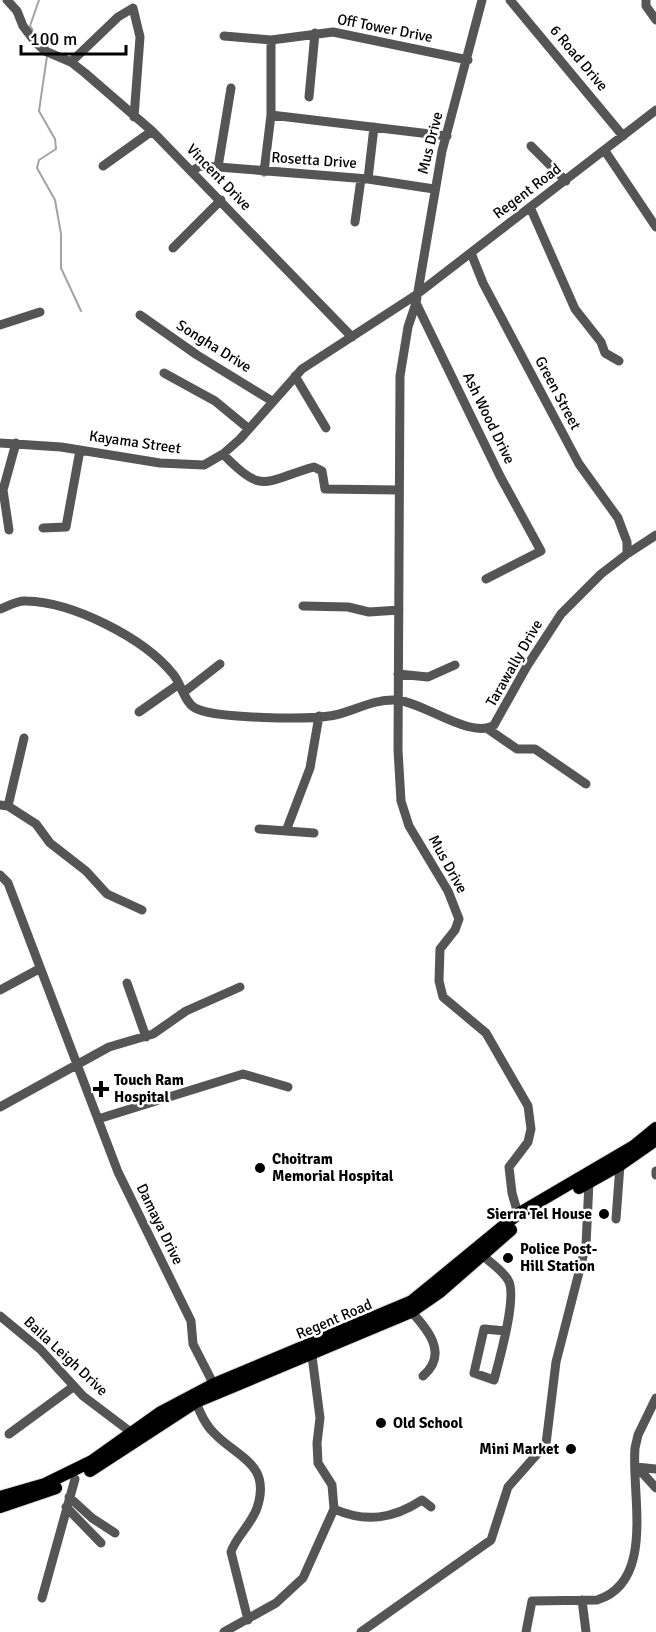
<svg xmlns="http://www.w3.org/2000/svg" width="656" height="1632" font-family="Signika,sans-serif">
	<style>
		.lines { fill: none; stroke-linecap: round; stroke-linejoin: round }
		.stream { stroke: #a3a3a3; stroke-width: 2 }
		.major-casing { stroke: #dbdbdb; stroke-width: 14 }
		.minor { stroke: #555; stroke-width: 9 }
		.major { stroke: #000; stroke-width: 12 }
		.poi-dot { fill: #000; stroke: #fff; stroke-width: 2 }
		.labels { text-anchor: middle; dominant-baseline: central; stroke-width: 5; stroke-linejoin: round; paint-order: stroke }
		.street-label { font-size: 15px; fill: #000; stroke: #fff }
		.poi-label { font-size: 15px; font-weight: bold; fill: #000; stroke: #fff; text-anchor: start }
	</style>
	<rect width="100%" height="100%" fill="#fff"/>
	<g class="lines">
		<path class="stream" d="M39 0 30 26 36 35 47 38 48 51
			M47 56 39 111 55 139 56 149 39 160 37 168 55 200 61 234V268L81 311"/>
		<g class="major-casing">
			<path id="major" d="M579 1188 620 1165 656 1140
				M90 1471 196 1402 411 1312 440 1292 511 1230
				M0 1497 45 1484 92 1461 161 1412 214 1384 412 1301 518 1214 634 1146 656 1128
				M0 1507 56 1488"/>
		</g>
		<path class="minor" d="M7 0 17 11 23 26 36 43 45 51 71 62 85 73 152 131 352 337
			M482 0 442 151 416 303 408 327 400 376 398 750 401 801 409 826 448 891 459 919 455 930 440 949 439 981 443 997 486 1033 528 1106 531 1129 528 1142 509 1167 512 1193 518 1214
			M510 0 623 136
			M646 0V6L656 20
			M224 36 271 40 333 32 468 60
			M71 62 118 17 133 8 140 37 134 117
			M309 97 315 33
			M271 115 447 136
			M531 146 566 181
			M605 151 656 227
			M103 166 152 131
			M218 167 231 88
			M192 171 200 166 218 167 368 179 434 189
			M264 172 271 115V40
			M368 179 374 127
			M530 207 575 309 601 342 605 353 619 361
			M355 222 361 179
			M173 248 221 200
			M416 303 500 476 541 551 486 579
			M140 315 197 355 272 401
			M0 325 40 312
			M164 373 215 401 249 429
			M295 376 326 428
			M0 443 61 447 160 463 204 465 223 454 240 439 302 369 416 295 656 110
			M223 454C263 496 264 481 314 467L322 471 325 489 398 490
			M43 528 66 527 80 450
			M9 530 3 490 16 443
			M627 554 656 535
			M303 606 348 607 369 612 399 610
			M0 609C8 606 18 600 26 601 73 602 144 638 173 674 181 683 184 702 195 708 215 719 312 720 335 715 356 710 374 699 396 700 424 702 471 740 494 725L527 666 561 614 601 574 627 554V542L618 518 579 464 483 283 471 253
			M398 674 428 677 455 665
			M184 692 220 664
			M139 712 179 684
			M488 729 517 749H535L586 784
			M0 805 8 806 36 824 50 843 86 871 107 894 142 910
			M8 806 24 738
			M259 829 314 833
			M286 831 310 768 319 716
			M0 875 8 883 118 1172 191 1321 193 1344 215 1387
			M127 983 146 1037
			M0 990 39 969
			M0 1107 109 1047 153 1034 186 1011 240 987
			M98 1119 243 1074 288 1087
			M656 1171V1175
			M616 1219 620 1165
			M478 1251C487 1261 501 1268 508 1280 518 1295 499 1361 494 1380L474 1373 484 1329 506 1331
			M409 1309C426 1328 450 1353 423 1376
			M0 1316 40 1349 83 1396 136 1436
			M193 1396C199 1409 204 1424 214 1433 236 1457 272 1463 257 1508 251 1525 235 1538 231 1552L248 1620
			M9 1434 73 1387
			M636 1467 656 1469
			M637 1467 656 1488
			M69 1497 92 1518 115 1533
			M66 1507 101 1543
			M334 1509C366 1523 393 1519 422 1500L431 1507
			M42 1598 75 1479
			M582 1600 586 1632
			M224 1632 276 1603 303 1578 334 1509 332 1485 318 1463 317 1443 320 1418 311 1348
			M361 1632 491 1540 508 1487 546 1444 556 1362 586 1245 589 1182
			M526 1632 532 1601 597 1600C656 1582 631 1493 635 1448L638 1435 656 1398"/>
		<use href="#major" class="major"/>
	</g>
	<g class="poi-dot">
		<path d="M98 1080h6v6h6v6h-6v6h-6v-6h-6v-6h6z"/>
		<circle cx="260" cy="1168" r="6"/>
		<circle cx="604" cy="1214" r="6"/>
		<circle cx="508" cy="1258" r="6"/>
		<circle cx="381" cy="1423" r="6"/>
		<circle cx="571" cy="1449" r="6"/>
	</g>
	<g class="labels">
		<g class="street-label">
			<text transform="translate(385 28) rotate(11)">Off Tower Drive</text>
			<text transform="translate(579 58) rotate(50)">6 Road Drive</text>
			<text transform="translate(430 143) rotate(-76)">Mus Drive</text>
			<text transform="translate(314 160) rotate(4)">Rosetta Drive</text>
			<text transform="translate(219 177) rotate(46)">Vincent Drive</text>
			<text transform="translate(527 191) rotate(-37)">Regent Road</text>
			<text transform="translate(214 346) rotate(32)">Songha Drive</text>
			<text transform="translate(558 393) rotate(62)">Green Street</text>
			<text transform="translate(489 418) rotate(64)">Ash Wood Drive</text>
			<text transform="translate(135 442) rotate(8)">Kayama Street</text>
			<text transform="translate(514 663) rotate(-60)">Tarawally Drive</text>
			<text transform="translate(448 864) rotate(61)">Mus Drive</text>
			<text transform="translate(160 1224) rotate(64)">Damaya Drive</text>
			<text transform="translate(334 1319) rotate(-23)">Regent Road</text>
			<text transform="translate(66 1356) rotate(43)">Baila Leigh Drive</text>
		</g>
		<g class="poi-label">
			<text x="114" y="1080">Touch Ram<tspan x="114" dy="17">Hospital</tspan></text>
			<text x="272" y="1159">Choitram<tspan x="272" dy="17">Memorial Hospital</tspan></text>
			<text x="592" y="1214" text-anchor="end">Sierra Tel House</text>
			<text x="520" y="1249">Police Post-<tspan x="520" dy="17">Hill Station</tspan></text>
			<text x="393" y="1423">Old School</text>
			<text x="559" y="1449" text-anchor="end">Mini Market</text>
		</g>
	</g>
	<path d="M21 45v9h105v-9" fill="none" stroke="#000000" stroke-width="3"/>
	<text x="30" y="45" font-size="18" fill="#000000" stroke="#ffffff" stroke-width="4.5" paint-order="stroke">100 m</text>
</svg>
